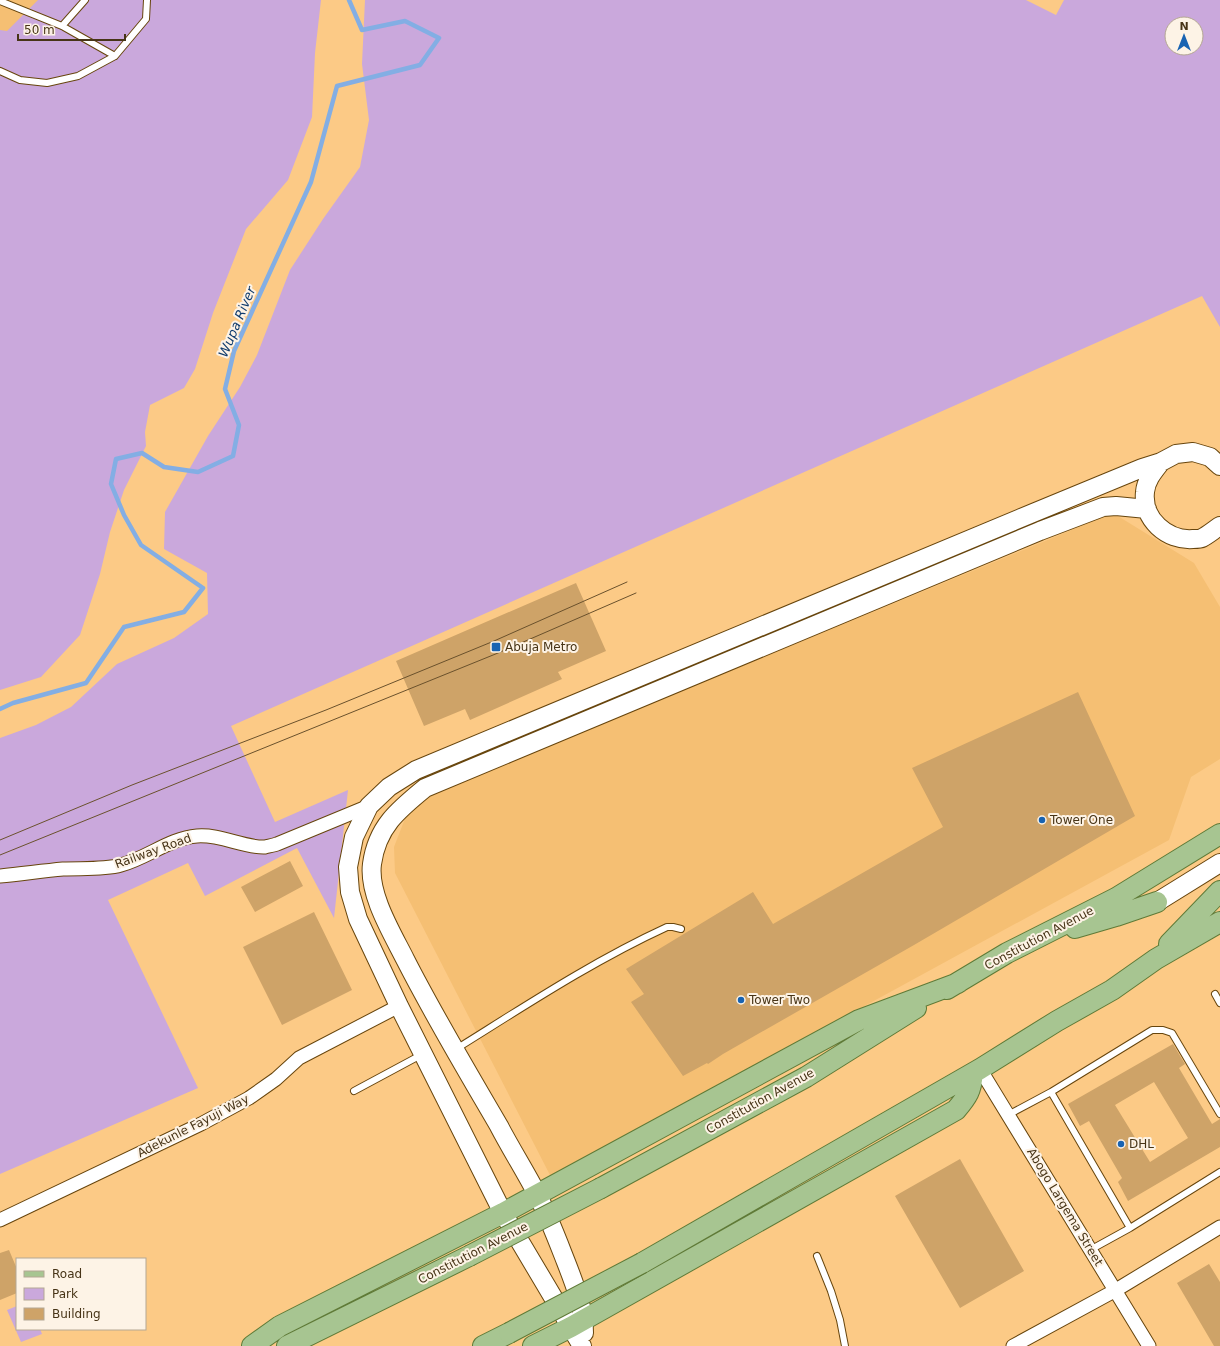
<svg xmlns="http://www.w3.org/2000/svg" width="1220" height="1346" font-family="'DejaVu Sans',sans-serif">
	<style>
		.built { fill: #f5bf73 }
		.green { fill: #caa8dc; fill-rule: evenodd }
		.lines { fill: none; stroke-linecap: round; stroke-linejoin: round }
		.stream { stroke: #83aee4; stroke-width: 4.5 }
		.building { fill: #cea368; fill-rule: evenodd }
		.lane-casing { stroke: #67450d; stroke-width: 8 }
		.street-casing { stroke: #67450d; stroke-width: 15 }
		.secondary-casing { stroke: #67450d; stroke-width: 20 }
		.primary-casing { stroke: #5f7a37; stroke-width: 22 }
		.lane { stroke: #fff; stroke-width: 6 }
		.street { stroke: #fff; stroke-width: 13 }
		.secondary { stroke: #fff; stroke-width: 18 }
		.primary { stroke: #a7c591; stroke-width: 20 }
		.tram { stroke: #6a512c; stroke-width: 1 }
		.primary-bridge-casing { stroke: #5f7a37; stroke-width: 22; stroke-linecap: butt }
		.primary-bridge { stroke: #a7c591; stroke-width: 20 }
		.poi-dot { fill: #1863b2; stroke: #fdf3e6; stroke-width: 1.5 }
		.labels { text-anchor: middle; dominant-baseline: central; stroke-width: 4; stroke-linejoin: round; paint-order: stroke }
		.poi-label { font-size: 12px; fill: #473417; stroke: #fdf3e6; text-anchor: start }
		.street-label { font-size: 12px; fill: #473417; stroke: #fdf3e6 }
		.water-label { font-size: 13px; font-style: italic; fill: #113d6e; stroke: #fdf3e6 }
	</style>
	<rect width="100%" height="100%" fill="#fcca86"/>
	<path class="built" d="M0 0H52L0 45Z
		M1113 513 1194 563 1220 607V759L1191 777 1169 840 551 1177 395 873 394 847 406 816 429 795Z"/>
	<path class="green" d="M38 0H321L315 53 312 117 288 180 246 229 213 313 195 369 184 388 150 405 145 432 146 446 124 490 110 532 100 574 80 635 41 677 0 690V30L7 31Z
		M365 0H1026L1056 15 1064 0H1220V327L1202 296 231 726 275 822 348 790 334 918 297 848 205 896 188 863 108 900 198 1088 0 1174V738L36 725 71 707 117 664 174 638 208 614 207 573 164 549 165 512 208 436 240 387 257 355 290 270 323 219 360 167 369 120 362 64ZM1172 24H1196V48H1172Z
		M17 1306V1329H40L42 1334 21 1342 7 1310Z"/>
	<g class="lines">
		<path class="stream" d="M0 709 13 703 86 683 124 627 184 612 203 588 141 545 124 515 111 484 116 459 142 453 164 467 198 472 233 456 239 425 225 389 234 351 311 182 337 86 420 65 439 38 405 21 362 30 349 0"/>
	</g>
	<path class="building" d="M576 583 606 651 558 672 562 679 470 720 465 709 424 726 396 661Z
		M1078 692 1135 816 914 945 723 1054 708 1064 707 1063 683 1076 631 1002 644 994 626 969 753 892 773 924 943 827 912 768Z
		M290 861 303 886 255 912 241 887Z
		M314 912 352 990 282 1025 243 947Z
		M1173 1044 1185 1064 1179 1068 1212 1124 1220 1119V1147L1128 1201 1118 1182 1122 1178 1089 1121 1080 1126 1068 1104ZM1154 1082 1188 1138 1150 1162 1115 1105Z
		M960 1159 1024 1271 960 1308 895 1196Z
		M9 1250 17 1269V1293L0 1300V1253Z
		M1209 1264 1220 1282V1346H1214L1177 1283Z"/>
	<g class="lines">
		<g class="lane-casing">
			<path id="lane" d="M0 1 62 26 115 56
				M62 26 85 0
				M0 71 20 80 47 83 78 76 115 56 146 19 147 0
				M1215 994 1220 1003
				M456 1049C525 1006 593 961 667 927H673L681 929
				M354 1091 421 1055
				M1051 1092 1130 1228
				M1008 1115 1051 1092 1152 1030H1163L1172 1033 1220 1114
				M1090 1250 1130 1228 1220 1172
				M817 1256 831 1291 840 1320 845 1346"/>
		</g>
		<g class="street-casing">
			<path id="street" d="M0 876C21 874 42 871 63 869 82 868 103 870 121 865 147 858 170 838 197 836 221 834 243 848 265 847 269 846 274 845 277 844L369 806
				M980 1069 1149 1346
				M0 1220 201 1124 249 1098 276 1079 299 1058 399 1006
				M1013 1346 1116 1290 1220 1227"/>
		</g>
		<g class="secondary-casing">
			<path id="secondary" d="M1161 462C1154 471 1146 480 1145 492 1142 519 1167 541 1193 539 1196 539 1200 539 1202 538 1208 535 1215 529 1220 526
				M1157 902 1220 863
				M584 1333C584 1308 575 1285 566 1262 557 1239 548 1215 537 1194 525 1171 511 1149 499 1126 467 1071 434 1016 405 959 392 933 368 894 372 864 377 827 398 810 425 788L1040 531 1103 507 1116 506 1147 509
				M582 1346 503 1213 399 1006 358 919 350 892 348 867 354 837 369 806 389 787 416 770 1033 513 1142 468 1161 462 1176 454 1193 452 1210 457 1220 466"/>
		</g>
		<g class="primary-casing">
			<path id="primary" d="M1075 928 1116 916 1157 902
				M1169 944 1220 891
				M947 989 1007 953 1116 898 1220 834
				M601 1188 806 1077 916 1008
				M642 1263 980 1069 1057 1021 1112 990 1156 959 1220 922
				M252 1346 280 1326 503 1213 859 1020 958 983
				M287 1346 469 1256
				M483 1346 509 1333
				M533 1346 571 1327 956 1110C968 1096 971 1091 973 1073"/>
		</g>
		<use href="#lane" class="lane"/>
		<use href="#street" class="street"/>
		<use href="#secondary" class="secondary"/>
		<use href="#primary" class="primary"/>
		<path class="tram" d="M0 840 132 785 326 710 494 641 627 582
			M0 855 498 653 636 593"/>
		<g class="primary-bridge-casing">
			<path id="primary-bridge" d="M469 1256 601 1188
				M509 1333 642 1263"/>
		</g>
		<use href="#primary-bridge" class="primary-bridge"/>
	</g>
	<g class="poi-dot">
		<rect x="491" y="642" width="10" height="10" rx="2"/>
		<circle cx="1042" cy="820" r="4"/>
		<circle cx="741" cy="1000" r="4"/>
		<circle cx="1121" cy="1144" r="4"/>
	</g>
	<g class="labels">
		<g class="poi-label">
			<text x="505" y="647">Abuja Metro</text>
			<text x="1050" y="820">Tower One</text>
			<text x="749" y="1000">Tower Two</text>
			<text x="1129" y="1144">DHL</text>
		</g>
		<g class="street-label">
			<text transform="translate(153 851) rotate(-20)">Railway Road</text>
			<text transform="translate(1039 938) rotate(-28)">Constitution Avenue</text>
			<text transform="translate(760 1101) rotate(-29)">Constitution Avenue</text>
			<text transform="translate(193 1126) rotate(-27)">Adekunle Fayuji Way</text>
			<text transform="translate(1065 1207) rotate(59)">Abogo Largema Street</text>
			<text transform="translate(473 1253) rotate(-27)">Constitution Avenue</text>
		</g>
		<g class="water-label">
			<text transform="translate(237 322) rotate(-67)">Wupa River</text>
		</g>
	</g>
	<rect x="16" y="1258" width="130" height="72" fill="#fdf3e6" stroke="#b4a793"/>
	<rect x="24" y="1271" width="20" height="6" fill="#a7c591" stroke="#b4a793"/>
	<text x="52" y="1278" font-size="12" fill="#473417">Road</text>
	<rect x="24" y="1288" width="20" height="12" fill="#caa8dc" stroke="#b4a793"/>
	<text x="52" y="1298" font-size="12" fill="#473417">Park</text>
	<rect x="24" y="1308" width="20" height="12" fill="#cea368" stroke="#b4a793"/>
	<text x="52" y="1318" font-size="12" fill="#473417">Building</text>
	<g transform="translate(1184 36)"><circle r="19" fill="#fdf3e6" stroke="#b4a793"/>
	<path d="M0-3L7 15L0 10L-7 15Z" fill="#1863b2"/>
	<text y="-6" font-size="11" font-weight="bold" text-anchor="middle" fill="#473417">N</text>
	</g>
	<path d="M18 34v6h107v-6" fill="none" stroke="#473417" stroke-width="2"/>
	<text x="24" y="34" font-size="12" fill="#473417" stroke="#fdf3e6" stroke-width="3" paint-order="stroke">50 m</text>
</svg>
